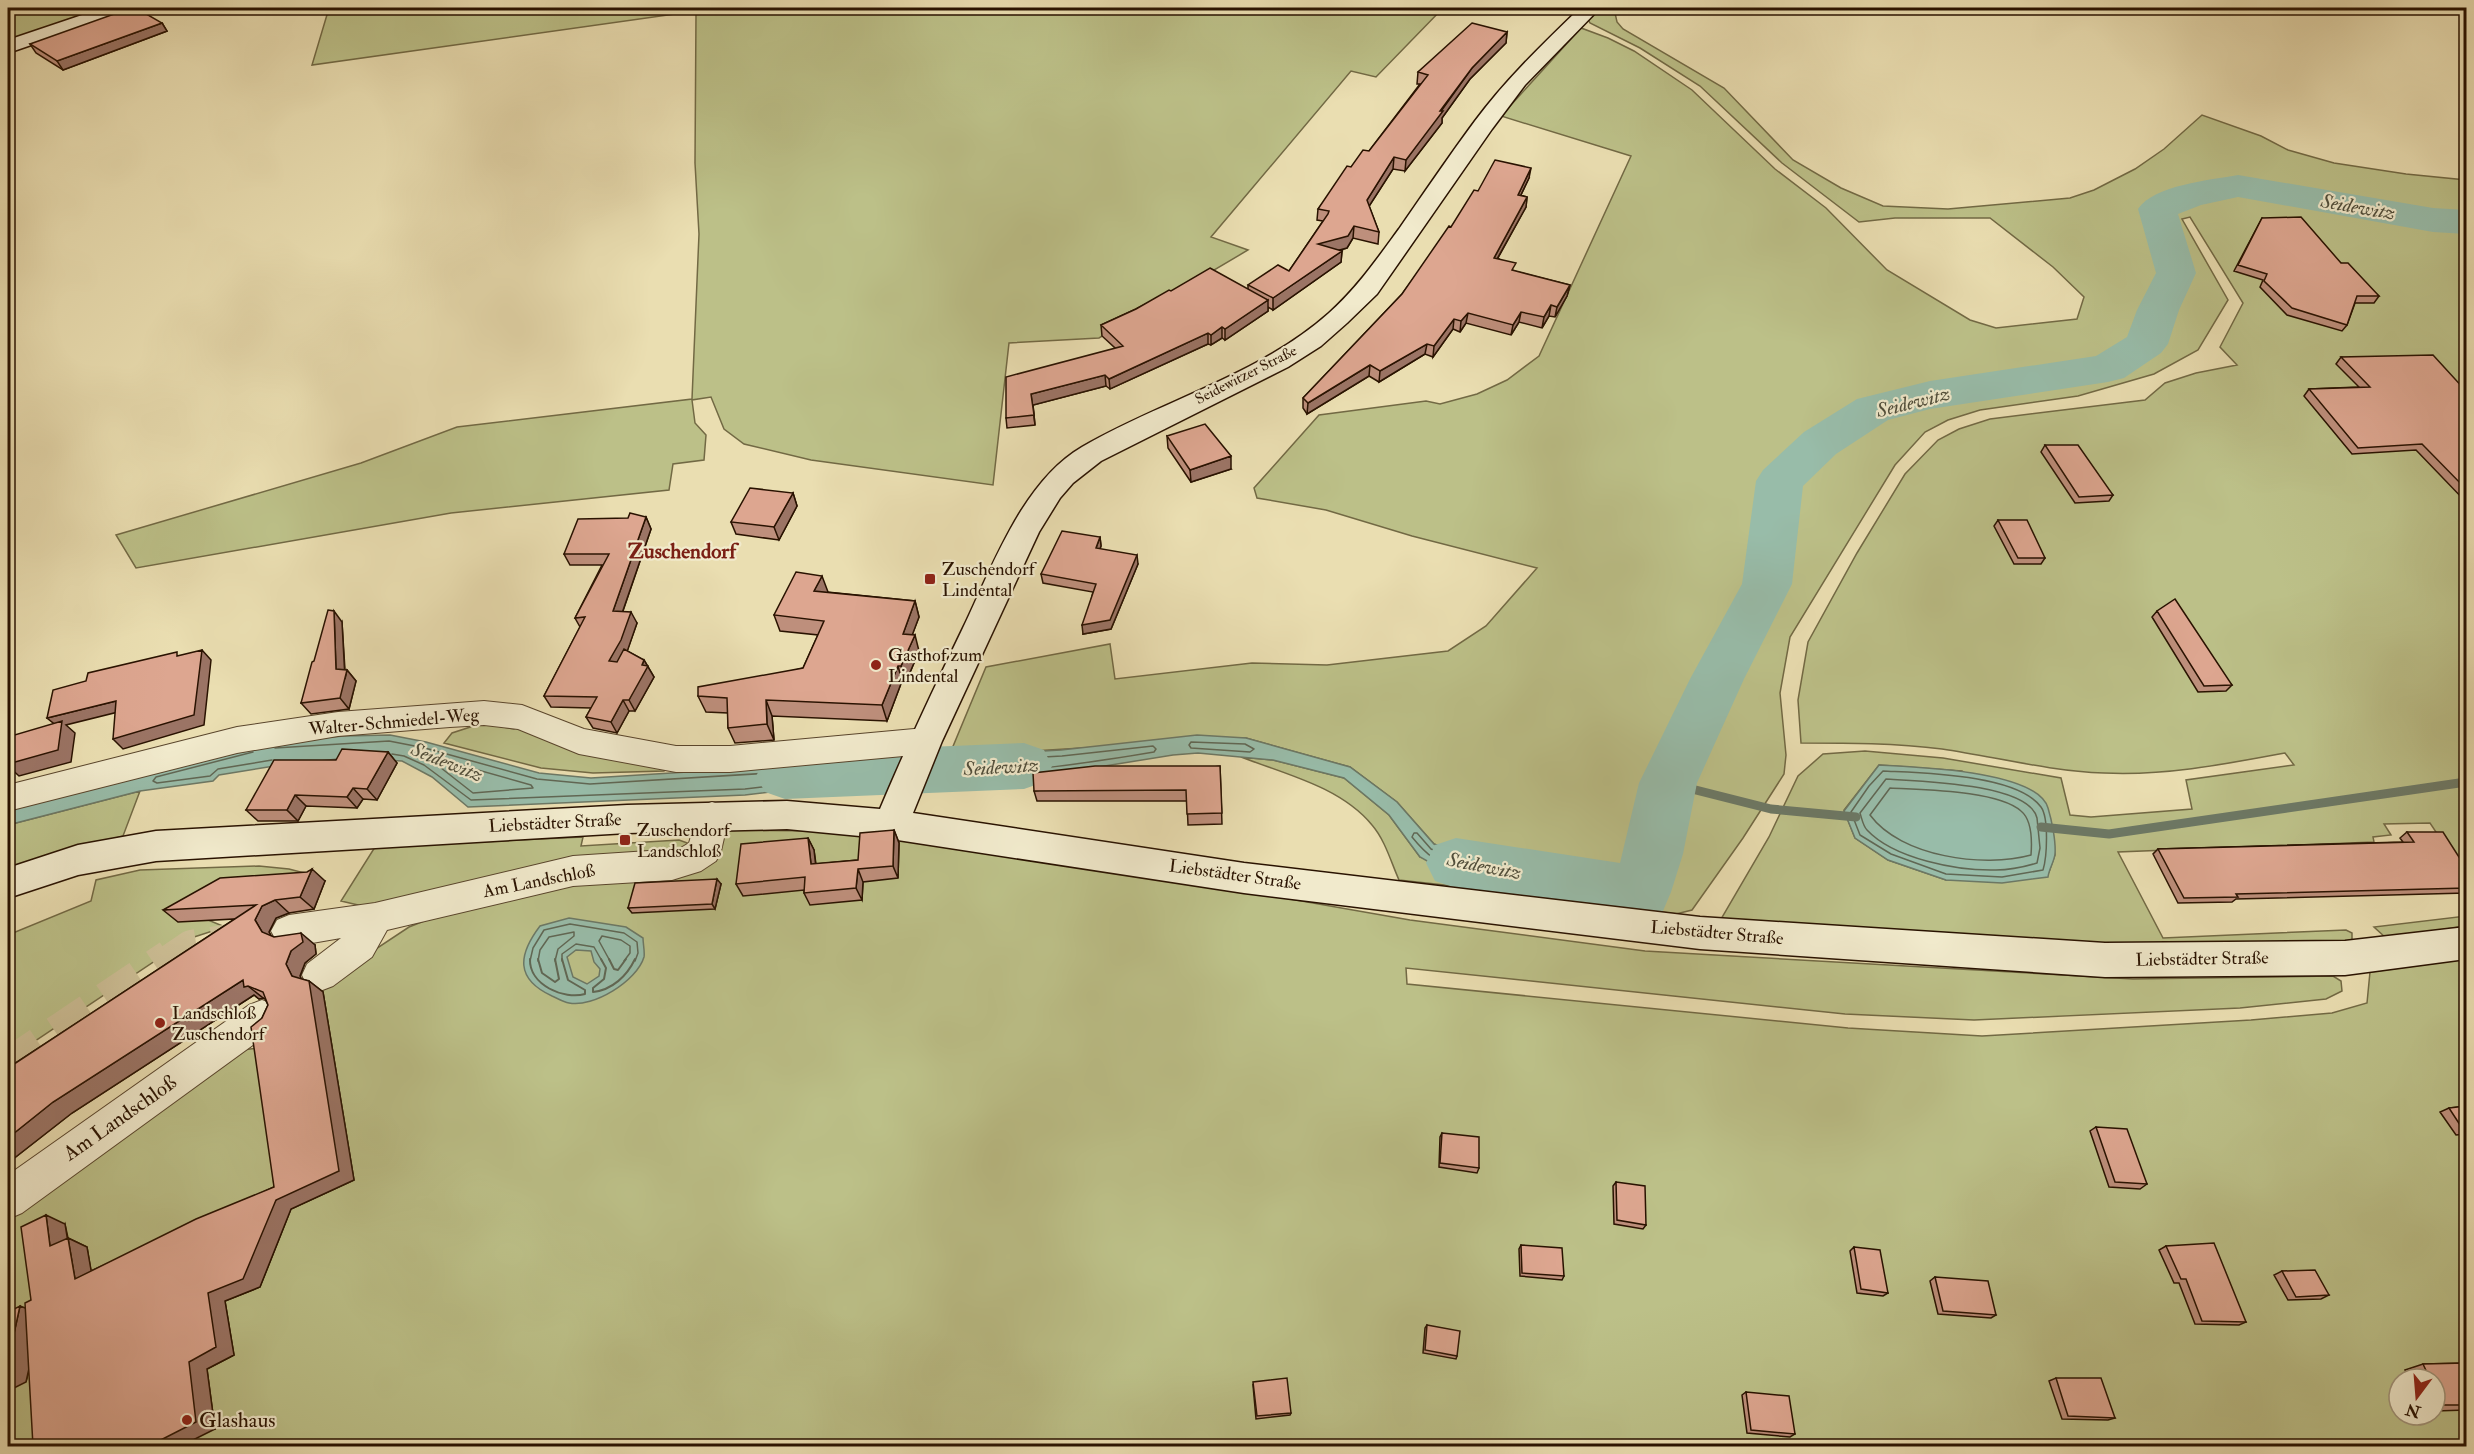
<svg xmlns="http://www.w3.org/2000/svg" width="2474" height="1454" font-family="'IM FELL Double Pica',serif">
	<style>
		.green { fill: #bcc088; stroke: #726944; stroke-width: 1.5; fill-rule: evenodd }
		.water { fill: #98bca9; stroke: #6c7865; stroke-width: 1.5; fill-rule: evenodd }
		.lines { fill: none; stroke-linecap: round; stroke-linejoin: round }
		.shore-far1 { stroke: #606754; stroke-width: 1.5 }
		.shore { stroke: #606754; stroke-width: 2 }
		.stream { stroke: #6c7865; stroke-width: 9 }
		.river { fill: #98bca9; fill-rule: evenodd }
		.street-tunnel-far1 { stroke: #cdbf96; stroke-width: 32; stroke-dasharray: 32 16; stroke-linecap: butt }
		.street-tunnel { stroke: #cdbf96; stroke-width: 40; stroke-dasharray: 40 20; stroke-linecap: butt }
		.street-casing { stroke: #59452c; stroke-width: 2 }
		.secondary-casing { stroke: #291200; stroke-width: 3 }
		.street { fill: #f1eacc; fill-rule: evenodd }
		.secondary { fill: #f1eacc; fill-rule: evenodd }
		.wall { fill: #be8f7c; stroke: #291200; stroke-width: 1.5 }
		.shaded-wall { fill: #9b7465; stroke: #291200; stroke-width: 1.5 }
		.building { fill: #dda690; stroke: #291200; stroke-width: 1.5 }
		.poi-dot { fill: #8f2418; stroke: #f1eacc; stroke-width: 2 }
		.labels { text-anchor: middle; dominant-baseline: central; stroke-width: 4.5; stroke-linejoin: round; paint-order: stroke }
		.far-street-label { font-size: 15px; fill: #291200; stroke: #f1eacc }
		.poi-label { font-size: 18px; fill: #291200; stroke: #f1eacc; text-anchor: start }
		.street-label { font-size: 18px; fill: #291200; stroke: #f1eacc }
		.water-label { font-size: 20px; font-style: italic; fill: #504e3b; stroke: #f1eacc }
		.quarter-label { font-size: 21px; font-weight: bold; fill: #7a1f14; stroke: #f1eacc }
		.near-street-label { font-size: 21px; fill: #291200; stroke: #f1eacc }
		.near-poi-label { font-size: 21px; fill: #291200; stroke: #f1eacc; text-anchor: start }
	</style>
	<rect width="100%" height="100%" fill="#eadeb1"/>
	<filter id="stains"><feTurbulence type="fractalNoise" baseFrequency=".00333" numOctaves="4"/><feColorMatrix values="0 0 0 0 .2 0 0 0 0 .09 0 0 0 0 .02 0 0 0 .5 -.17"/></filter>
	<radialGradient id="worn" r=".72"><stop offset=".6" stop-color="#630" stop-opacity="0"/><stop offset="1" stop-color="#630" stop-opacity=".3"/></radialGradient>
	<path class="green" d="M8 8H108L8 43Z
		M329 8H1443L1376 77 1351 71 1211 237 1248 250 1099 338 1009 343 993 485 811 460 744 444 724 429 711 397 692 400 695 423 706 435 704 460 673 464 669 490 451 513 136 568 116 535 361 463 457 427 692 399 699 234 695 163 696 14 689 12 312 65Z
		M1599 8H1621L1615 13 1617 22 1623 29 1724 88 1793 160 1841 188 1883 206 1948 209 2070 198 2094 190 2135 169 2164 149 2202 115 2261 136 2288 150 2334 163 2406 174 2466 180V877L2430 823 2384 824 2391 835 2373 837 2374 842 2118 852 2163 938 2346 930 2352 933V943L2119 949 1721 919 1769 837 1798 776 1823 754 1865 751 1943 758 2061 778 2070 815 2091 817 2192 809 2186 780 2294 765 2285 753C2226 764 2165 776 2104 773 2049 771 1996 757 1942 749 1895 743 1848 743 1801 743L1798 700 1808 642 1857 553 1905 474 1938 440 1959 429 1990 419 2145 400 2165 383 2196 373 2237 365 2220 347 2243 303 2190 217 2182 219 2228 300 2198 350 2154 374 2078 396 1980 410 1948 420 1925 432 1895 465 1790 637 1780 693 1786 755 1784 774 1743 838 1692 910 1676 914 1552 897 1399 880C1391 862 1385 840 1372 825 1341 787 1285 774 1241 757L1273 760 1344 778 1389 815 1420 857 1530 883 1533 868 1466 857 1434 844 1397 802 1350 767 1246 738 949 756 986 667 1110 644 1115 679 1252 663 1327 665 1448 651 1486 626 1537 568 1412 536 1326 510 1257 498 1254 488 1319 415 1426 401 1440 404 1477 394 1507 380 1539 356 1631 156 1501 116 1581 28 1608 38 1634 51 1692 90 1775 169 1826 208 1887 270 1970 320 1996 328 2077 319 2084 297 2053 267 1990 218H1895L1859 222 1782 163 1700 86 1640 48 1590 23 1588 19ZM1879 765 1962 771 2051 827 2055 855 2049 872 1946 880 1888 860 1855 838 1844 810Z
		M495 719 492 725 514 729 520 723 665 769 664 771 593 773 541 768 444 743 452 733Z
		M140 791 123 836 8 870V825Z
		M722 830 826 831 889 837 1215 886 1410 920 1645 951 2133 979 2333 976 2341 981 2342 991 2326 999 2240 1008 1974 1020 1845 1014 1406 968 1407 984 1848 1028 1982 1036 2251 1020 2332 1013 2367 1003 2370 972 2466 959V1446H8V1215L235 1051 266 1047 328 1028 322 988 341 972 409 927 457 908 574 877 692 870ZM2399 1379H2435V1415H2399Z
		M583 837 581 846 679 840 690 844 679 851 371 911 358 905 341 901 375 847Z
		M259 866 289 869 308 874 208 920 225 927 188 939 8 1059V935L91 901 96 880 140 870Z
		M2466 916V926L2386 938 2374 927Z"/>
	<path class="water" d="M390 735 426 742 539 773 591 778 863 761 859 781 745 795 468 807 432 777 402 761 346 758 268 767 219 775 213 781 140 791 8 825V810L273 742 344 736Z
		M1197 735 1246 738 1350 767 1397 802 1434 844 1466 857 1533 867 1531 883 1443 870 1420 857 1389 815 1344 778 1273 760 1198 753 1173 755 1055 774 981 780 946 778 949 756 1061 750Z
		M1879 765C1914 767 2037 770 2048 808 2052 821 2056 842 2055 854 2054 862 2049 869 2048 877L2002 883 1946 880 1888 860 1855 838 1844 811Z
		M569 918 626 927 643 938C643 944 645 952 644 957 637 981 593 1008 569 1003 563 1002 557 998 552 996 515 979 518 955 540 926ZM576 950 591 951 594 962 600 969 599 976 587 984 573 977 567 957Z"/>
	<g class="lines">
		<path class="shore-far1" d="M1191 742 1245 744 1254 749 1250 752 1191 748 1189 745Z
			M1153 746 1156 749 1154 752C1088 763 1022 773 955 773L952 770 956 762 1062 756Z
			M275 748 389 741 425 748 537 779 590 784 852 768 855 771 852 776 745 789 471 800 424 765 404 756 392 754
			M253 752 156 777 153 781 157 783 210 776 218 769 272 760
			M439 759 531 785 533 788 473 793 436 764Z
			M1883 771C1921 773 2017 774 2041 807 2049 818 2047 857 2043 870L2002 877 1946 874 1891 854 1860 835 1851 812 1869 786Z
			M1886 779C1916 781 2029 783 2037 818L2040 848 2037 863C2024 867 2010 870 1996 870 1958 871 1894 859 1867 830 1863 826 1862 819 1860 813Z
			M1890 788C1922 790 1997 790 2021 811 2032 820 2032 842 2031 855 1984 868 1901 857 1870 815Z
			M1414 833H1417L1431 849 1460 861 1461 865C1439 867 1425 853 1412 837Z
			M530 961 533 948 544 930 570 924 624 933 637 942 638 953 635 961
			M538 961 540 950 549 937 574 932V936L558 949 555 961
			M562 961V954L576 944 594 947 602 961
			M610 961 599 941 602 936 621 940 630 946V953L624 961"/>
		<path class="shore" d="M530 959C529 985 564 1000 585 994V990L568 980 562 959
			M538 959 542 973 555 982 559 979 555 959
			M601 959 606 968 604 979 593 988V992C612 990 627 976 635 959
			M609 959 614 969 618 970 626 959"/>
		<path class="stream" d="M1668 783 1771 809 1856 817
			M2041 827 2109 834 2466 782"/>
		<path class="river" d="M2238 175 2433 208 2466 210V234L2433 232 2238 197 2201 205 2178 214 2196 273 2179 310 2168 344 2161 353 2124 378 2108 382 1930 409 1888 420 1836 454 1803 486 1792 584 1744 679 1697 783 1683 854 1671 892 1663 911 1641 918 1456 888 1435 881 1426 863 1435 845 1456 838 1620 863 1639 783 1690 679 1742 584 1756 481 1763 470 1804 432 1857 399 1930 381 2096 356 2127 337 2137 310 2156 273 2138 209C2154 185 2210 180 2238 175Z
			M1024 743 1044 750 1052 766 1044 782 1024 789 785 799 765 792 756 776 765 760 785 753Z"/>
		<path class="street-tunnel-far1" d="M169 961 191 946 236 939"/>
		<path class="street-tunnel" d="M8 1069 171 959"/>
		<g class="street-casing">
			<path id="street" d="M484 701 522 705 584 729 676 746H730L925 728 936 732 941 741 936 750 925 754 730 772H676L579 754 518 729 484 725 450 727 338 736 237 753 8 811V785L237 727 338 712Z
				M712 802 724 806 729 816 721 851 716 861 701 871 672 880 573 886 387 930 372 957 333 986 320 991 307 986 302 975 307 964 341 938 289 947 277 942 271 931 277 920 289 915 375 903 573 856 679 849 689 843 700 806Z
				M262 1000 275 1005 280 1017 275 1029 22 1213 8 1219V1175L249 1005Z"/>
		</g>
		<g class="secondary-casing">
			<path id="secondary" d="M103 8H130L127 12 8 53V40Z
				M1580 8H1600L1525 85 1492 129 1377 294 1347 323 1321 346 1288 367 1101 461 1073 483 1060 498 1039 532 942 741 913 813 1244 863 1700 917 2105 943 2345 941 2466 927V959L2345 975 2105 977 1700 949 1244 893 891 839 787 829 627 833 156 861 78 875 8 898V868L78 845 156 831 627 805 787 801 880 809C906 747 934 688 963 628 992 568 1022 482 1082 447 1163 400 1258 376 1329 313 1357 288 1377 259 1399 229 1424 193 1449 156 1475 121 1506 79 1543 44 1580 8Z"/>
		</g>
		<use href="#street" class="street"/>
		<use href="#secondary" class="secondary"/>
	</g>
	<path class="wall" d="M162 23 167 31 63 70 36 53 30 44Z
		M1507 32 1506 43 1470 79 1442 118V123L1405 171 1393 169 1369 206 1379 232 1378 244 1353 238 1347 248 1339 250 1342 251 1341 262 1273 310 1268 307V311L1225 340 1222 338 1211 345 1208 344 1110 389 1106 386 1033 405 1035 425 1007 428 1006 418 1115 348 1102 336 1101 325 1136 309 1171 291 1248 289V285L1289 271 1323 221 1317 220 1318 209 1351 167 1369 151 1420 84H1417L1418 72Z
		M1529 178 1521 195 1527 197 1526 207 1498 258 1514 271 1570 285 1567 296 1555 317 1549 316 1542 328 1519 322 1511 335 1466 323 1460 332 1453 329 1433 357 1425 354 1379 382 1369 376 1307 414 1303 408V398L1402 294 1478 191Z
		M2262 218 2341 263 2379 296 2374 303H2355L2347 325 2342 331 2287 315 2260 287 2263 280 2234 271Z
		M2341 357 2466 391V502L2416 450 2352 454 2304 396 2309 389 2359 387 2336 364Z
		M1167 436 1231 469 1191 482 1168 448Z
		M2045 445 2113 495 2109 501 2075 503 2041 452Z
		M793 493 797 506 779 540 736 534 731 522Z
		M646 517 651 529 623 611 637 623 627 651 644 660 654 677 635 711H629L617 733 593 728 586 717 591 708 551 707 544 696 580 627 575 618 602 565H570L564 554Z
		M1998 520 2045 558 2041 564H2014L1994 526Z
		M1100 537 1101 546 1100 549 1138 564 1111 629 1083 634 1093 592 1043 583 1041 574Z
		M827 592 915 601 919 617 912 635 919 651 906 682 902 681 887 721 772 716 774 740 735 743 728 728V713L706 712 698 696 803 668 818 635 780 631 774 615 828 592Z
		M2157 611 2232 685 2226 691 2198 692 2152 617Z
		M342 622 345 670H347L356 681 349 709 311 714 301 703Z
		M388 752 397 763 377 800 363 799 357 808 306 806 298 821H258L246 810 336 760Z
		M1220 766 1222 824 1188 825 1187 801H1037L1034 791Z
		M894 830 899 843 898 878 863 882 862 900 810 905 804 893V890L743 896 736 884 808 838 814 850 816 864 858 860Z
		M2407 832 2466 868V893L2236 899 2232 902 2178 903 2153 854 2158 849 2403 842 2400 838Z
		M325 881 314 909 289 913 276 918 269 932 271 936 274 937 315 945 316 954 305 963 300 976 301 979 309 981 323 992 354 1180 291 1209 260 1287 225 1301 234 1355 207 1369 215 1429 29 1370 26 1382 25 1308 31 1300 65 1224 68 1238 87 1247 91 1271 274 1187 262 1018 268 1005 265 999 263 998 259 999 254 995 72 1113 8 1163V1068L235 919 178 922 163 910Z
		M721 884 715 909 632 913 628 908Z
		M2466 1106V1134L2456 1135 2440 1112 2449 1108Z
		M2096 1127 2147 1184 2140 1189 2109 1187 2090 1131Z
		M1442 1133 1479 1168 1477 1173 1439 1167 1440 1137Z
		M1616 1182 1646 1225 1643 1229 1614 1224 1613 1186Z
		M1521 1245 1564 1276 1562 1280 1520 1276 1519 1249Z
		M2166 1246 2246 1322 2239 1325 2195 1324 2179 1283H2174L2159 1250Z
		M1854 1247 1888 1293 1883 1296 1857 1293 1850 1251Z
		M2282 1271 2329 1295 2321 1299 2288 1300 2274 1275Z
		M1935 1277 1996 1315 1991 1318 1938 1314 1930 1281Z
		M1427 1325 1457 1356 1456 1359 1423 1353 1425 1328Z
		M2466 1363V1410L2435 1411V1379H2409L2405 1370 2423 1364Z
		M2056 1378 2115 1418 2108 1420 2062 1419 2049 1381Z
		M1253 1385 1291 1413 1290 1415 1256 1419Z
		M1746 1392 1795 1434 1790 1437 1747 1433 1742 1395Z"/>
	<path class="shaded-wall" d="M162 23 167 31 63 70 57 61Z
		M1507 32 1506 43 1470 79 1442 118V123L1405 171 1406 160 1472 68Z
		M1394 157 1393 169 1366 211 1367 200Z
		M1531 168 1529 178 1516 205 1518 195Z
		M1527 197 1526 207 1492 268 1494 258Z
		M1354 226 1353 238 1347 248 1317 256 1318 244Z
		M1342 251 1341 262 1273 310V298Z
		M1570 285 1567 296 1555 317 1557 307Z
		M1268 300V311L1225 340V329Z
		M1551 305 1549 316 1542 328 1544 317Z
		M1521 312 1519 322 1511 335 1513 325Z
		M1468 313 1466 323 1460 332 1461 321Z
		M1454 319 1453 329 1433 357 1434 346Z
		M1222 327V338L1211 345V335Z
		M1208 333V344L1110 389 1109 379Z
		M1427 344 1425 354 1379 382 1380 371Z
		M1370 365 1369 376 1307 414 1308 403Z
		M1105 375 1106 386 1033 405 1035 425 1031 394Z
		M1231 456V469L1191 482 1190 470Z
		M793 493 797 506 779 540 774 527Z
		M646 517 651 529 619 622 613 611Z
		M1100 537 1101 546 1097 557 1096 548Z
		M1137 555 1138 564 1111 629 1083 634 1082 625Z
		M822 576 828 592 820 607 814 591Z
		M915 601 919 617 907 649 903 634Z
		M334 611 342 622 345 679 347 670 356 681 349 709 340 698 336 669Z
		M631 612 637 623 627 652 615 673 609 661Z
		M915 635 919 651 906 682 901 666Z
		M202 650 211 660 204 725 123 749 113 739Z
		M644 660 654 677 635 711 629 700Z
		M898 666 902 681 887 721 882 705Z
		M623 700 629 711 617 733 611 722Z
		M766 700 772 716 774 740 767 724Z
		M116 701 126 710 66 725 75 733 71 762 19 776 8 766V764L58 727 47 718Z
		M388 752 397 763 377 800 367 789Z
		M353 788 363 799 357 808 347 797Z
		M295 795 306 806 298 821 287 810Z
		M894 830 899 843 898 878 893 866Z
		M808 838 814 850 817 877 811 864Z
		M312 869 325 881 314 909 300 897Z
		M858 869 863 882 862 900 856 888Z
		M717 879 721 884 715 909 712 904Z
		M275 900 289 913 276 918 269 932 276 944 262 932 255 920 262 906Z
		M301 933 315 945 316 954 305 963 300 976 306 988 292 976 286 964 291 951Z
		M243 980 248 986 263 998 259 999 254 995 72 1113 8 1163V1138L53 1102Z
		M309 981 323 992 354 1180 291 1209 260 1287 225 1301 234 1355 207 1369 215 1429 181 1446H149L208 1293 276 1200Z
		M46 1215 65 1224 70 1255 50 1246Z
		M68 1238 87 1247 94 1287 75 1279Z
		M20 1306 41 1314 26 1382 8 1391V1361Z"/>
	<path class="building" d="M131 8H136L162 23 57 61 30 44Z
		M1472 23 1507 32 1472 68 1440 111H1443L1406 160 1394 157 1367 200 1379 232 1354 226 1348 236 1318 244 1342 251 1273 298 1248 285 1278 265 1289 271 1328 214 1329 211 1318 209 1347 166 1351 167 1363 150 1369 151 1428 75 1418 72Z
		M1495 160 1531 168 1518 195 1527 197 1494 258 1516 263 1512 270 1570 285 1557 307 1551 305 1544 317 1521 312 1513 325 1468 313 1461 321 1454 319 1434 346 1427 344 1380 371 1370 365 1308 403 1303 398 1402 294 1449 226 1451 227 1474 190 1478 191Z
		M2301 217 2341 263H2348L2379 296H2357L2347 325 2292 308 2264 281 2267 274 2238 265 2262 218Z
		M1210 268 1268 300 1225 329 1222 327 1211 335 1208 333 1109 379 1105 375 1031 394 1034 415 1006 418V377L1123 346 1101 325 1136 309 1169 290 1171 291Z
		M2433 355 2466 391V489L2422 444 2358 448 2309 389 2370 387 2341 357Z
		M1205 424 1231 456 1190 470 1167 436Z
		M2045 445H2078L2113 495 2079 497Z
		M750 488 793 493 774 527 731 522Z
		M630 513 646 517 613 611 631 612 621 640 609 661 617 662 624 649 644 660 642 665 648 666 629 700H623L611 722 586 717 597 697 544 696 585 617 575 618 609 554H564L578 519 628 518Z
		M1998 520H2027L2045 558H2018Z
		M1062 531 1100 537 1096 548 1137 555 1110 620 1082 625 1096 584 1041 574Z
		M796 572 822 576 814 591 915 601 903 634 915 635 901 666H898L882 705 766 700 767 724 728 728 727 698 698 696V687L803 668 824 621 774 615Z
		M2175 599 2232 685 2204 686 2157 611Z
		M328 610 334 611 336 669 347 670 340 698 301 703 312 662 314 661Z
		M202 650 194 715 113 739 116 701 47 718 53 690 86 681 88 673 177 652V656Z
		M62 721 58 750 8 764V753L11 736Z
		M342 749 388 752 367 789 353 788 347 797 295 795 287 810H246L274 760H336Z
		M1095 766H1220L1222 813 1187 814 1186 790 1034 791 1033 773Z
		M894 830 893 866 858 869 856 888 804 893 805 877 736 884 741 844 808 838 811 864 858 860 860 833Z
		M2407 832H2443L2466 868V888L2236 894 2238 897 2184 898 2158 849 2414 842Z
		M312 869 300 897 275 900 262 906 255 920 262 932 274 937 301 933 303 942 291 951 286 964 292 976 309 981 339 1171 276 1200 243 1279 208 1293 216 1347 189 1362 196 1422 149 1446H33L25 1303 31 1300 21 1227 46 1215 50 1246 68 1238 75 1279 196 1219 274 1187 251 1027 262 1018 268 1005 263 992 248 986 244 987 243 980 53 1102 8 1138V1068L256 905 163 910 220 878 307 872Z
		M717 879 712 904 628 908 635 883Z
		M2466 1106V1131H2464L2449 1108Z
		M2096 1127 2127 1129 2147 1184 2115 1182Z
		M1442 1133 1479 1137V1168L1440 1163Z
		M1616 1182 1645 1186 1646 1225 1617 1220Z
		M2214 1243 2246 1322 2202 1321 2186 1279H2181L2166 1246Z
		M1521 1245 1562 1248 1564 1276 1522 1273Z
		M1854 1247 1880 1250 1888 1293 1861 1289Z
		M2315 1270 2329 1295 2296 1297 2282 1271Z
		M1935 1277 1988 1281 1996 1315 1943 1311Z
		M20 1306 8 1361V1312Z
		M1427 1325 1460 1331 1457 1356 1425 1350Z
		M2466 1363V1405H2444L2435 1388V1379H2430L2423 1364Z
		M1287 1378 1291 1413 1257 1416 1253 1382Z
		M2056 1378H2101L2115 1418 2068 1416Z
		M1746 1392 1789 1396 1795 1434 1751 1430Z"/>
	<g class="poi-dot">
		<rect x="924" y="573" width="12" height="12" rx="3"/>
		<circle cx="876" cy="665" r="6"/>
		<rect x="619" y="834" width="12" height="12" rx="3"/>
		<circle cx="160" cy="1023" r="6"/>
		<circle cx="187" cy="1420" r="6"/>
	</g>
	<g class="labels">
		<g class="far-street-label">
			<text transform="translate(1246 375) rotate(-27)">Seidewitzer Straße</text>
		</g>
		<g class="poi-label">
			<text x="942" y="569">Zuschendorf<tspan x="942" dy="21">Lindental</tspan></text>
			<text x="888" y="655">Gasthof zum<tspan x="888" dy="21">Lindental</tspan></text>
			<text x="637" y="830">Zuschendorf<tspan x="637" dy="21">Landschloß</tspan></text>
			<text x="172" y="1013">Landschloß<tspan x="172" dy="21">Zuschendorf</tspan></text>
		</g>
		<g class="street-label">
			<text transform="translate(394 722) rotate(-5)">Walter-Schmiedel-Weg</text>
			<text transform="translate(555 823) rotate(-3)">Liebstädter Straße</text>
			<text transform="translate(1235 875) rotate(8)">Liebstädter Straße</text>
			<text transform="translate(539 881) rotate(-11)">Am Landschloß</text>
			<text transform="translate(1717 933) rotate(5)">Liebstädter Straße</text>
			<text transform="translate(2202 959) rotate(-1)">Liebstädter Straße</text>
		</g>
		<g class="water-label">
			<text transform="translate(2358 207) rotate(10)">Seidewitz</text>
			<text transform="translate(1913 402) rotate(-14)">Seidewitz</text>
			<text transform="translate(447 762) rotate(22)">Seidewitz</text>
			<text transform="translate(1001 767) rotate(-3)">Seidewitz</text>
			<text transform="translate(1484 866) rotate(11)">Seidewitz</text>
		</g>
		<g class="quarter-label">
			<text x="682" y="551">Zuschendorf</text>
		</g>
		<g class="near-street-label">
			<text transform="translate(120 1118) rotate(-35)">Am Landschloß</text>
		</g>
		<g class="near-poi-label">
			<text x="199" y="1420">Glashaus</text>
		</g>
	</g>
	<rect width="2474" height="1454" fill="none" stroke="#eadeb1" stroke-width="30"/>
	<rect x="9" y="9" width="2456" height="1436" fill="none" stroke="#291200" stroke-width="3"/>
	<rect x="15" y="15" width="2444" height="1424" fill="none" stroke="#291200" stroke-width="1.5"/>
	<g transform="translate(2417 1397) rotate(196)"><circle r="28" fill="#f1eacc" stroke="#a1947a" stroke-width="1.5"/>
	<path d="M0-4.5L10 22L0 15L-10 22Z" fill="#8f2418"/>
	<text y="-9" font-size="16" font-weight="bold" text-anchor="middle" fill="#291200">N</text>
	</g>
	<rect width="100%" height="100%" filter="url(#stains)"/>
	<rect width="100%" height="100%" fill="url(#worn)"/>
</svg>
